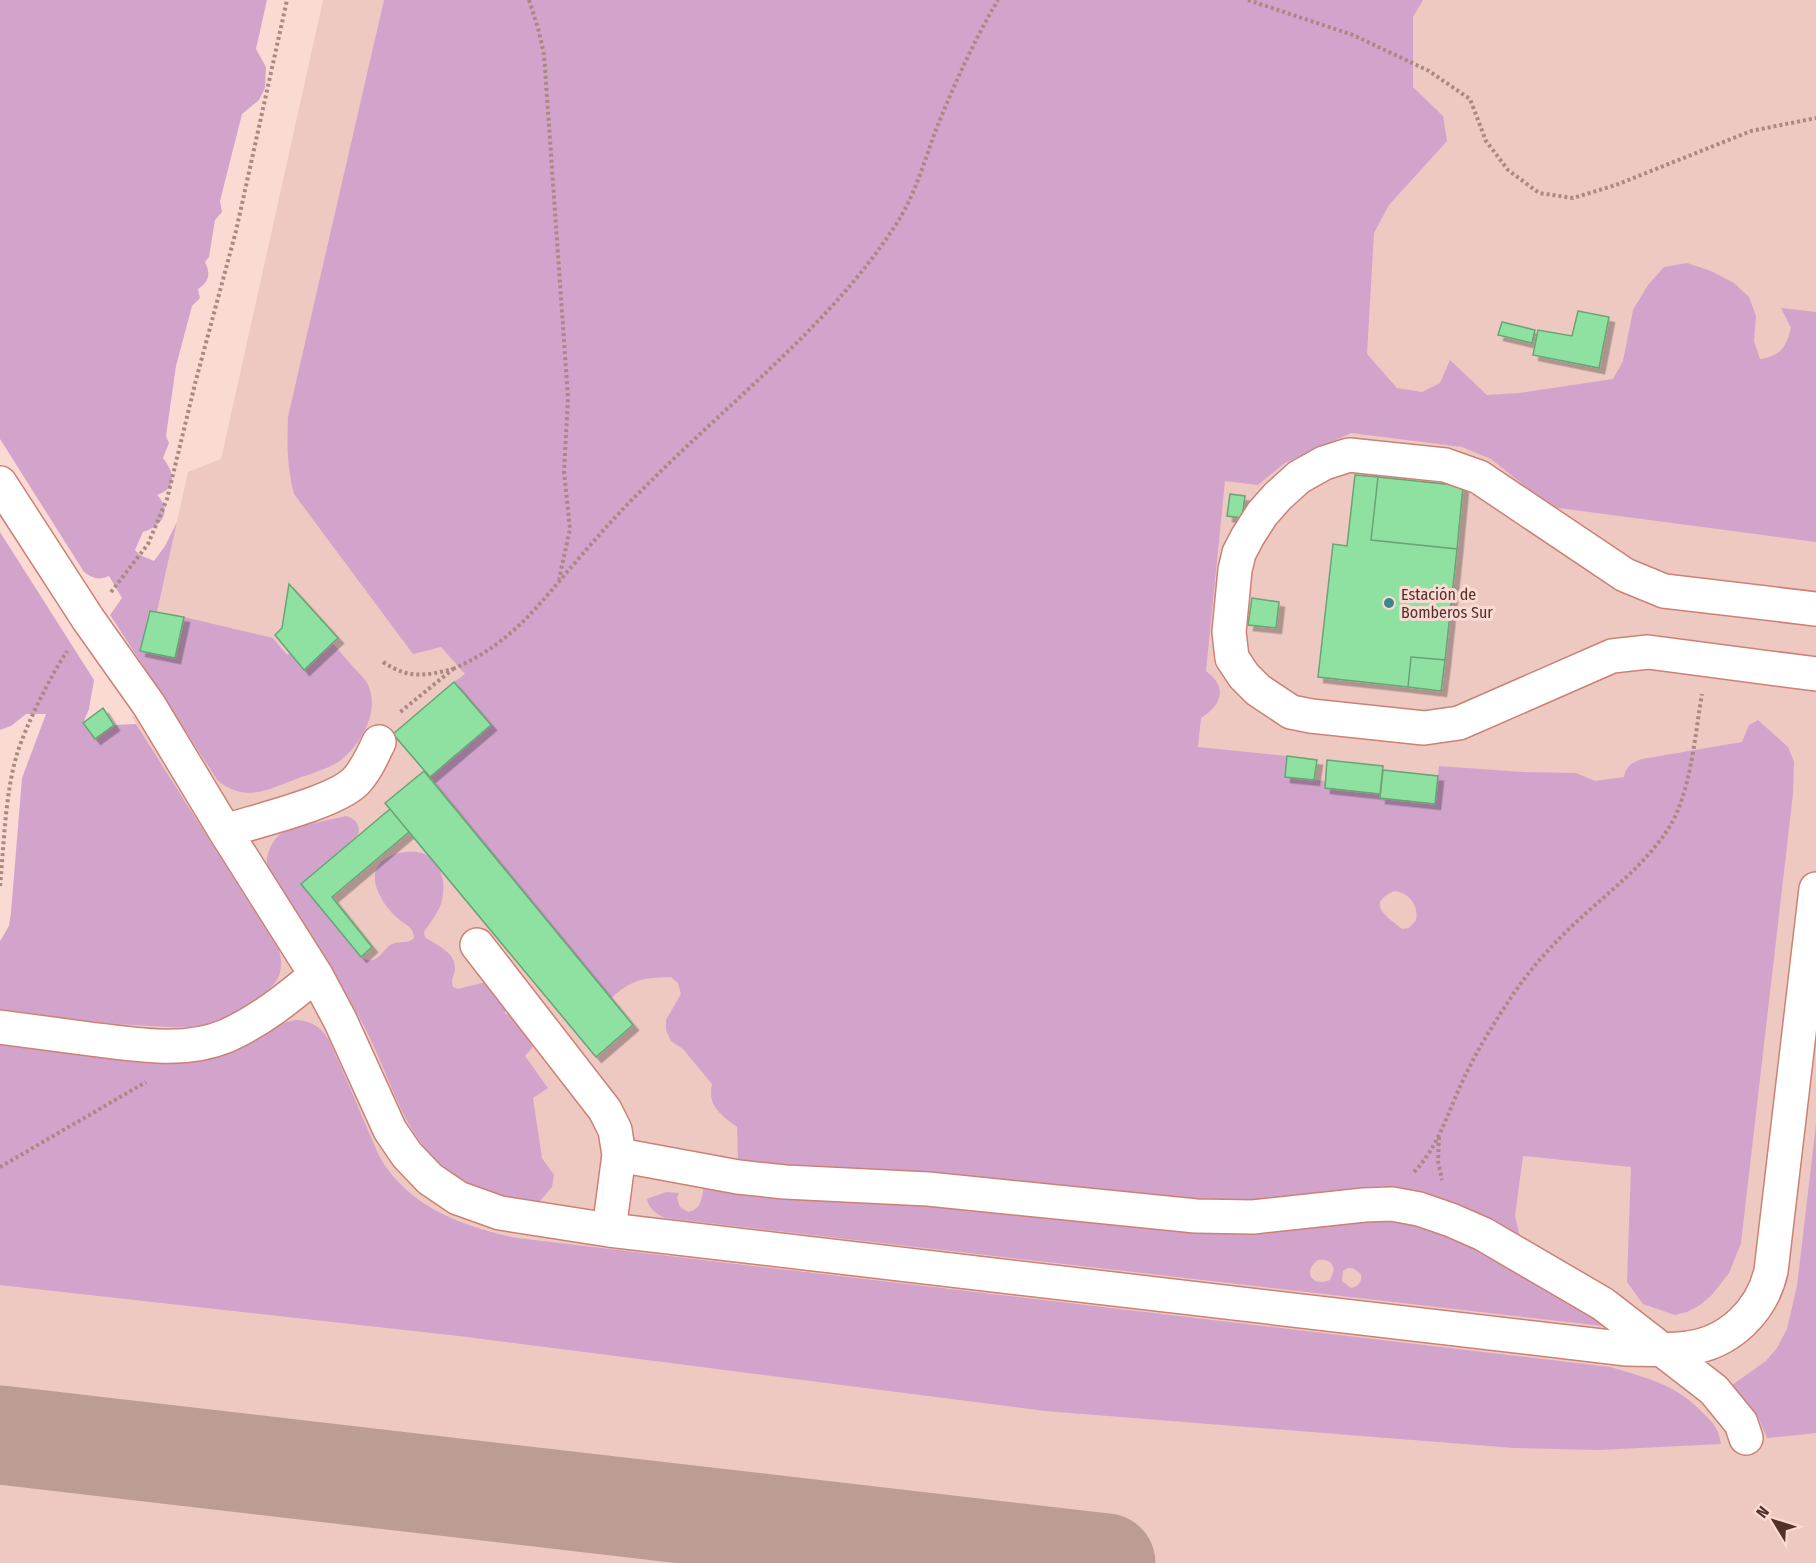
<svg xmlns="http://www.w3.org/2000/svg" width="1816" height="1563" font-family="'Fira Sans Condensed',sans-serif">
	<style>
		.built { fill: #edc9c2 }
		.green { fill: #d2a4cc; fill-rule: evenodd }
		.lines { fill: none; stroke-linecap: round; stroke-linejoin: round }
		.taxiway { stroke: #bd9c96; stroke-width: 99 }
		.building { fill: #8fe1a2; stroke: #67a474; stroke-width: 1.5; filter: url(#shadow) }
		.minor-casing { stroke: #cc8174; stroke-width: 36 }
		.path { stroke: #aa8983; stroke-width: 4; stroke-dasharray: 3 3; stroke-linecap: butt }
		.minor { stroke: #fff; stroke-width: 33 }
		.poi-dot { fill: #3f8591; stroke: #fcdad4; stroke-width: 2 }
		.labels { text-anchor: middle; dominant-baseline: central; stroke-width: 6; stroke-linejoin: round; paint-order: stroke }
		.poi-label { font-size: 16px; fill: #51312c; stroke: #fcdad4; text-anchor: start }
	</style>
	<defs>
		<filter id="shadow"><feDropShadow dx="5.5" dy="5.5" stdDeviation="0" flood-color="#0004"/></filter>
	</defs>
	<rect width="100%" height="100%" fill="#fcdad4"/>
	<path class="built" d="M323 0H1816V1563H0V993L136 724 132 717 166 692 184 618 157 612 188 472 221 459Z"/>
	<path class="green" d="M0 0H267L256 49 266 67 265 88 259 100 242 114 220 201 222 212 215 220 209 257 205 262C211 274 209 282 198 289L200 298 192 306 176 366 166 436 169 443 163 458C174 472 178 488 157 495 173 511 162 526 143 532L135 550 140 555 154 561 165 546 177 522 157 612 149 611 140 651 175 658 184 617 273 638 287 655C298 647 321 635 334 645 339 650 344 657 349 662 355 670 366 678 369 687 379 713 361 744 341 760 330 769 305 775 291 781 262 792 245 801 218 781L110 615 122 598 109 576C99 580 94 579 84 572L0 439Z
		M384 0H1423L1413 17V87L1443 116 1447 141 1389 205 1374 233 1367 354 1397 388 1422 392 1440 383 1450 360 1487 395 1519 393 1613 379 1623 361 1633 310 1648 285 1664 267 1687 263 1711 271 1734 283 1749 297 1756 316 1754 341 1760 359C1781 356 1786 347 1791 328L1781 308 1816 312V542L1551 507 1491 459 1462 447 1351 433 1285 463 1258 485 1225 481 1206 671C1228 687 1222 705 1201 718L1198 747 1287 756 1285 777 1325 781V788L1380 794 1381 798 1435 804 1439 766 1523 772 1576 773 1595 781 1624 777C1626 766 1631 763 1642 759L1742 742 1749 725 1758 720 1788 747 1794 762 1793 794 1741 1243 1729 1273 1712 1295 1700 1305 1687 1312 1675 1315 1643 1304 1627 1282 1631 1167 1523 1156 1515 1216 1522 1245 1489 1223 1478 1213 1465 1208 1405 1195 1381 1186 1371 1190 1252 1203 1141 1198 743 1164 738 1159 737 1127C721 1115 707 1106 712 1084L683 1049 671 1041 666 1030V1020L681 994 678 983 671 977C642 978 633 979 611 998L430 777 490 725 454 682 465 674 441 647 413 654 294 494C287 467 287 444 288 417ZM1394 891C1409 892 1419 906 1416 920L1409 928 1402 929C1387 917 1365 904 1394 891Z
		M0 532 94 680 89 709 83 723 95 739 114 725 136 724 279 950C285 972 278 983 261 996 245 1008 228 1020 209 1024 189 1029 169 1027 150 1026 99 1024 50 1016 0 1009V941L9 926 11 912 22 778 46 714H26L11 726 0 730Z
		M346 816C356 819 361 825 358 835L301 884 361 957C365 959 370 962 375 959 383 955 386 945 395 943 403 941 408 944 414 938 414 925 402 924 394 915 385 906 373 888 375 874 378 853 415 846 430 857 438 863 441 872 443 881 444 888 443 897 441 904 437 914 430 923 424 932L425 937C435 945 455 951 455 968 455 975 450 979 453 987L458 989 486 982 505 1008V1014L518 1016 534 1042 532 1048 525 1056 548 1088 533 1098 542 1158 554 1175 552 1187 540 1201C523 1204 508 1199 492 1193 402 1163 399 1087 359 1017 330 966 298 915 267 865 266 853 273 837 284 832 303 824 326 821 346 816Z
		M296 1020C312 1021 321 1027 329 1040 341 1067 353 1094 364 1121 371 1136 377 1154 386 1167 416 1210 468 1228 517 1238L1611 1367C1648 1379 1674 1383 1702 1412 1714 1424 1718 1427 1721 1444L1599 1450 1514 1448 1045 1411 459 1336 0 1285V1041L254 1038 286 1022Z
		M1816 1124V1433L1767 1438 1759 1419 1732 1385 1766 1361 1777 1348 1787 1329 1797 1286Z
		M704 1183 1301 1226 1396 1219 1461 1238 1595 1312 1602 1326 665 1218C656 1214 649 1209 647 1199L666 1192 679 1193 677 1198 680 1207 688 1212C703 1209 702 1196 704 1183ZM1318 1260C1327 1259 1332 1261 1334 1270L1330 1280C1312 1287 1302 1272 1318 1260ZM1348 1268H1353L1361 1274C1362 1282 1359 1286 1351 1288L1342 1281 1343 1271Z"/>
	<g class="lines">
		<path class="taxiway" d="M0 1435 1106 1563"/>
	</g>
	<path class="building" d="M1578 311 1609 317 1599 368 1533 355 1538 330 1572 336Z
		M1502 322 1535 330 1532 343 1498 335Z
		M1355 475 1378 477 1371 540 1457 549 1445 660 1411 657 1408 687 1318 677 1333 544 1347 546Z
		M1378 477 1463 486 1457 549 1371 540Z
		M1230 494 1245 496 1242 518 1227 516Z
		M289 584 338 638 304 670 275 635 282 628Z
		M1252 598 1279 602 1276 628 1248 625Z
		M150 611 184 617 175 658 140 651Z
		M1411 657 1445 660 1441 691 1408 687Z
		M454 682 491 725 430 777 393 734Z
		M103 708 114 725 95 739 83 723Z
		M1287 756 1317 760 1314 780 1285 777Z
		M1327 760 1383 766 1380 794 1325 788Z
		M1383 770 1438 776 1435 804 1380 798Z
		M424 771 633 1025 596 1057 385 803Z
		M390 809 409 832 332 897 372 947 361 957 301 884Z"/>
	<g class="lines">
		<g class="minor-casing">
			<path id="minor" d="M0 483 88 619 149 705 225 831 316 975 340 1020 390 1130 407 1155 430 1179 458 1198 500 1213 609 1230 1627 1349C1647 1349 1668 1351 1688 1348 1729 1343 1762 1311 1771 1271L1816 889
				M1816 609 1664 591 1625 575 1479 477 1445 465 1349 455 1324 463 1299 477 1278 496 1262 514 1248 536 1239 553 1235 570 1229 632 1232 658 1244 676 1258 690 1291 712 1311 716 1424 728 1459 723 1612 656 1648 652 1816 674
				M225 831C256 821 333 803 355 782 366 771 372 756 379 742
				M477 945 605 1110 615 1130 619 1155 609 1230
				M0 1027C30 1031 60 1035 90 1039 135 1044 183 1054 226 1036 260 1021 288 998 316 975
				M619 1155 738 1177 785 1182 928 1189 1196 1216 1253 1217 1364 1205 1392 1204 1419 1209 1451 1220 1483 1234 1603 1304 1714 1390 1741 1423 1746 1438"/>
		</g>
		<path class="path" d="M529 0 538 28 544 54 568 398 564 472 570 529 559 579
			M1248 0 1353 35 1429 71 1470 99 1486 141 1508 170 1539 193 1573 198 1616 185 1751 131 1816 118
			M111 592 148 544 167 499 196 380 236 231 287 0
			M383 662C409 679 424 676 453 669L399 713
			M453 669C514 642 538 605 580 557 603 530 626 505 651 481 733 399 839 317 900 218 915 193 924 163 934 135 952 89 973 42 998 0
			M0 886C4 845 5 794 17 754 26 725 50 677 67 651
			M1439 1137 1438 1161 1442 1180
			M0 1167 146 1082
			M1414 1172C1437 1148 1446 1118 1459 1089 1472 1059 1490 1029 1508 1002 1526 974 1548 949 1572 926 1606 894 1646 865 1670 826 1691 791 1695 734 1702 694"/>
		<use href="#minor" class="minor"/>
	</g>
	<circle class="poi-dot" cx="1389" cy="603" r="6"/>
	<g class="labels">
		<g class="poi-label">
			<text x="1401" y="594">Estación de<tspan x="1401" dy="18">Bomberos Sur</tspan></text>
		</g>
	</g>
	<g transform="translate(1774 1521) rotate(308)" stroke="#fcdad4" stroke-width="4.5" paint-order="stroke">
	<path d="M0-4.5L10 22L0 15L-10 22Z" fill="#51312c"/>
	<text y="-9" font-size="16" font-weight="bold" text-anchor="middle" fill="#51312c">N</text>
	</g>
</svg>
